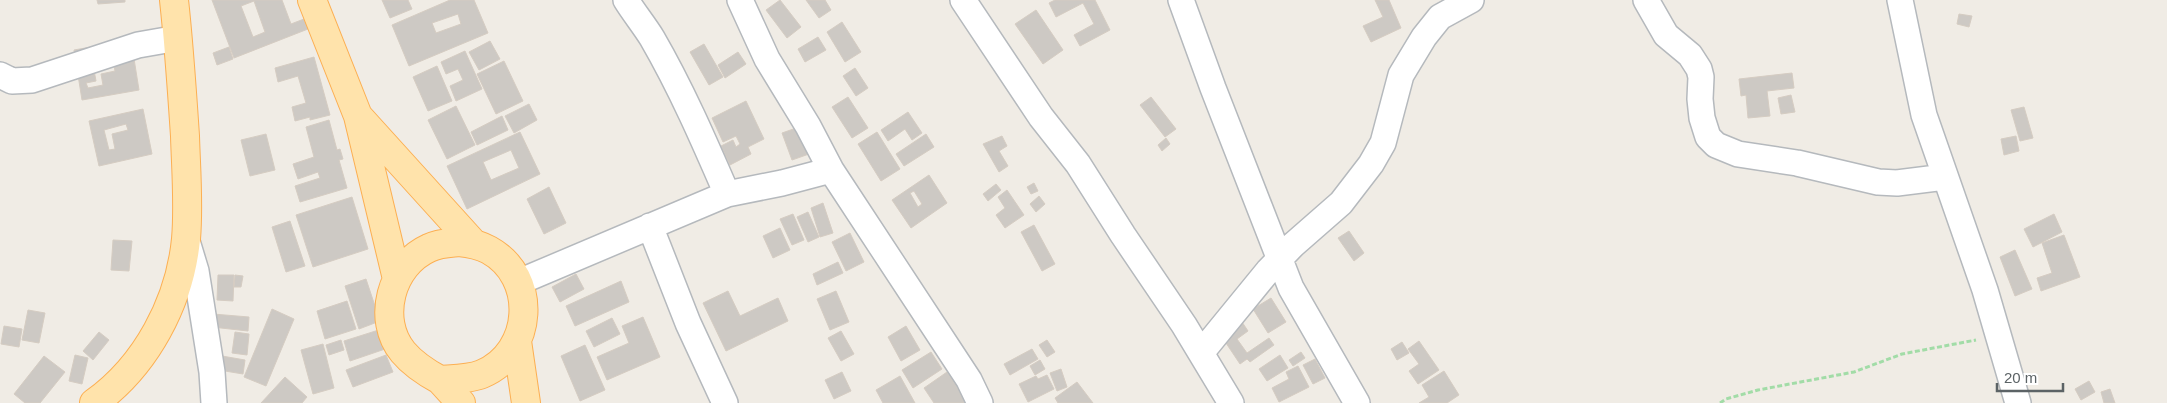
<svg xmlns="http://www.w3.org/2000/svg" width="2167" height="403" font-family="Arial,sans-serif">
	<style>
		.building { fill: #cdc9c4; stroke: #d5ccc2; fill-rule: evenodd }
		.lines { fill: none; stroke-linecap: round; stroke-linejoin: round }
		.minor-casing { stroke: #b5b9bd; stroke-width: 28 }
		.major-casing { stroke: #fcaf52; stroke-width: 30 }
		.path { stroke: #a2dca7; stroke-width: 3; stroke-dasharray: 5 2.5; stroke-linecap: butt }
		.minor { stroke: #fff; stroke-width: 25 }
		.major { stroke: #ffe3ab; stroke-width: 28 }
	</style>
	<rect width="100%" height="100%" fill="#f0ece5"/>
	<path class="building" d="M97 0H125V2L98 4Z
		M212 0H282L291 24 304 19 308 29 234 58ZM254 1 265 32 253 37 241 6Z
		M382 0H408L412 9 390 18Z
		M450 0H474L488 33 409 66 392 25ZM458 14 461 24 436 33 432 23Z
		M780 0 801 27 787 38 766 10Z
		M806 0H825L831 10 819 18Z
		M1055 0H1095L1110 30 1080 46 1074 35 1094 24 1083 3 1056 17 1049 3Z
		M1375 0H1389L1401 28 1371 42 1363 26 1383 17Z
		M1036 10 1063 50 1043 64 1015 24Z
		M1959 14 1972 16 1969 27 1957 24Z
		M842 22 861 52 845 62 827 32Z
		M818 37 826 50 805 62 798 49Z
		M131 40 139 90 82 100 74 50ZM114 66 115 71 101 74 103 85 88 88 86 83 96 81 94 70Z
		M490 41 500 59 479 70 469 52Z
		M704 44 723 77 709 85 690 52Z
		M229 47 233 59 217 65 213 53Z
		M465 51 482 89 456 101 450 86 463 80 458 69 446 74 441 62Z
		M738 52 746 64 725 78 718 65Z
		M314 57 330 115 310 120V117L295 121 292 107 306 103 298 76 278 82 275 68Z
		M504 61 523 101 496 114 477 74Z
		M437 66 452 101 428 111 413 77Z
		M855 68 868 88 856 96 843 76Z
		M1792 73 1794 88 1767 91 1770 116 1748 118 1746 95 1741 96 1739 79Z
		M1791 95 1795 112 1781 114 1778 98Z
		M848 97 868 128 852 138 832 107Z
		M1151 97 1176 129 1165 137 1140 105Z
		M746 101 764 139 748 147 751 154 730 165 721 146 733 140 736 147 740 144 736 136 723 142 712 118Z
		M529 104 537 120 514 133 505 116Z
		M456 106 475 145 447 159 428 120Z
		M2024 107 2033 138 2020 141 2011 110Z
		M143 109 152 154 99 166 89 121ZM126 124 128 130 112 134 115 149 109 150 104 130Z
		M908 112 922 133 912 140 905 129 888 141 881 130Z
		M502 116 508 130 477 145 471 132Z
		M329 120 337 150 340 149 343 159 339 160 347 188 300 202 295 186 320 178 318 172 298 179 293 164 314 157 306 127Z
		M799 127 809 154 792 160 782 133Z
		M520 132 540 174 467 209 447 166ZM511 150 519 168 491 180 483 162Z
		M877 132 900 169 881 181 858 144Z
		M266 134 275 170 250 176 241 140Z
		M926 134 934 147 904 166 896 154Z
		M1002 136 1007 146 999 151 1008 166 999 172 983 144Z
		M2016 136 2019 151 2004 155 2001 139Z
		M1166 138 1170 144 1162 151 1158 145Z
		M929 175 947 203 911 228 892 200ZM914 191 922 204 918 207 910 193Z
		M1034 183 1038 191 1031 194 1027 187Z
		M996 184 1001 190 988 201 983 194Z
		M549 187 566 223 544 234 527 199Z
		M1007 190 1024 215 1005 228 996 215 1005 208 998 197Z
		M1039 196 1045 204 1036 212 1030 204Z
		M352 197 368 249 313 267 296 215Z
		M823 203 833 233 820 237 811 208Z
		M808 212 819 237 808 242 797 217Z
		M793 214 804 240 792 245 780 219Z
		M2054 214 2062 232 2033 247 2024 229Z
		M290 221 305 266 286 272 272 227Z
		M1034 225 1055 264 1042 271 1021 232Z
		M780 228 790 250 773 258 763 236Z
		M1349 231 1364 253 1354 261 1338 238Z
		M850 233 864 262 846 271 832 242Z
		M2064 235 2080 277 2041 291 2037 278 2052 273 2042 243Z
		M113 240 132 241 129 271 111 270Z
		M2015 250 2032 289 2015 296 2000 257Z
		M838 262 843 273 817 285 813 274Z
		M576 274 584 289 560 302 552 287Z
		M218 275H234L233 301 217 300Z
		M235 275 243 276 241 287H234Z
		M366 279 380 321 359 329 345 286Z
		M621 281 629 302 575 326 566 306Z
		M728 291 740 316 778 298 788 321 726 351 703 303Z
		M836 291 849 322 830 330 817 299Z
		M1271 298 1286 322 1268 333 1253 309Z
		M347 301 356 329 325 339 317 311Z
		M272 309 294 319 266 386 244 377Z
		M28 310 45 313 39 343 22 340Z
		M213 314 249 317 248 331 212 327Z
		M643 317 660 357 607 380 597 357 629 343 622 326Z
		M612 318 620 334 594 347 586 331Z
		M1242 322 1248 331 1237 339 1247 353 1269 338 1274 345 1250 362 1247 359 1240 364 1222 337Z
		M4 326 22 329 19 347 1 344Z
		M906 326 920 350 901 361 888 337Z
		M385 328 391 347 350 361 344 341Z
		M841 331 854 354 841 361 828 338Z
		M99 332 109 340 93 360 83 351Z
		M235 332 249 334 247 355 232 353Z
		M341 340 344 350 329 355 326 345Z
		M1047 340 1055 352 1047 357 1039 345Z
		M1419 341 1439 370 1418 384 1409 371 1419 364 1408 349Z
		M1402 342 1409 353 1397 360 1391 349Z
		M323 344 334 388 313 394 301 350Z
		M585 345 605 390 580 401 561 356Z
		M1032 349 1038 359 1010 375 1004 364Z
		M931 352 942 369 913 388 902 370Z
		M1301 352 1305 358 1293 366 1289 360Z
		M75 355 88 358 82 384 69 381Z
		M386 355 393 372 353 387 346 370Z
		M1280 355 1288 368 1267 381 1259 369Z
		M44 356 65 372 40 403H25L14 394Z
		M222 356 245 360 243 374 219 370Z
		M1315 359 1325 378 1313 384 1303 365Z
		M1040 360 1045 369 1035 375 1030 366Z
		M1298 366 1309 387 1279 402 1272 388 1289 379 1286 372Z
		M1061 369 1067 387 1057 391 1050 373Z
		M1444 371 1459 395 1447 403H1419L1429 397 1422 385Z
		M842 372 851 391 834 399 825 380Z
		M947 372 967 402 966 403H934L924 388Z
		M1047 375 1054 389 1028 402 1019 384 1036 376 1038 379Z
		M900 376 915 403H883L876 390Z
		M285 377 307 397 302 403H261Z
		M2089 381 2095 392 2081 400 2075 389Z
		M1077 382 1093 403H1058L1055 398Z
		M2110 389 2115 403H2104L2101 392Z"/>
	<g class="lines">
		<g class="minor-casing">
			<path id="minor" d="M626 0C634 13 644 25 652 38 681 88 704 141 727 194
				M740 0 767 59 808 126 831 170 969 380 980 403
				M963 0 1041 117 1078 164 1123 235 1184 325 1231 403
				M1181 0 1213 88 1291 288 1357 403
				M1646 0 1666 35 1690 55 1699 69 1701 77 1700 99 1702 118 1708 137 1716 145 1738 154 1797 163 1878 182 1897 183 1945 177
				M1900 0 1924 115 1985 290 2018 403
				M0 75 12 81 32 80 138 45 178 38
				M650 226 688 323 725 403
				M186 238 196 271 212 372 214 403
				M519 282 727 194 782 183 831 170
				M1201 353 1268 271 1293 245 1341 203 1371 164 1383 143 1401 75 1424 37 1440 17 1471 0"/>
		</g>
		<g class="major-casing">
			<path id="major" d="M312 0 358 116 397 279
				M359 117 474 244
				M459 242C469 243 480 245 489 250 538 277 534 352 482 374 470 379 453 379 440 380 427 373 413 364 403 352 376 319 391 265 429 248 439 243 449 243 459 242Z
				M517 341 526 403
				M440 380 461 403
				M94 403C146 366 180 302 186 239 189 205 186 170 185 136 182 91 179 45 174 0"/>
		</g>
		<path class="path" d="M1720 403 1726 399 1758 390 1854 372 1902 354 1976 340"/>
		<use href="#minor" class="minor"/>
		<use href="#major" class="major"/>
	</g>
	<path d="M1997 383v8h66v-8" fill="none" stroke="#5c6366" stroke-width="2.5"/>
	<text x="2004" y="383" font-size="15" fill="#5c6366" stroke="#ffffff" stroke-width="4" paint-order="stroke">20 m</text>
</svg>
